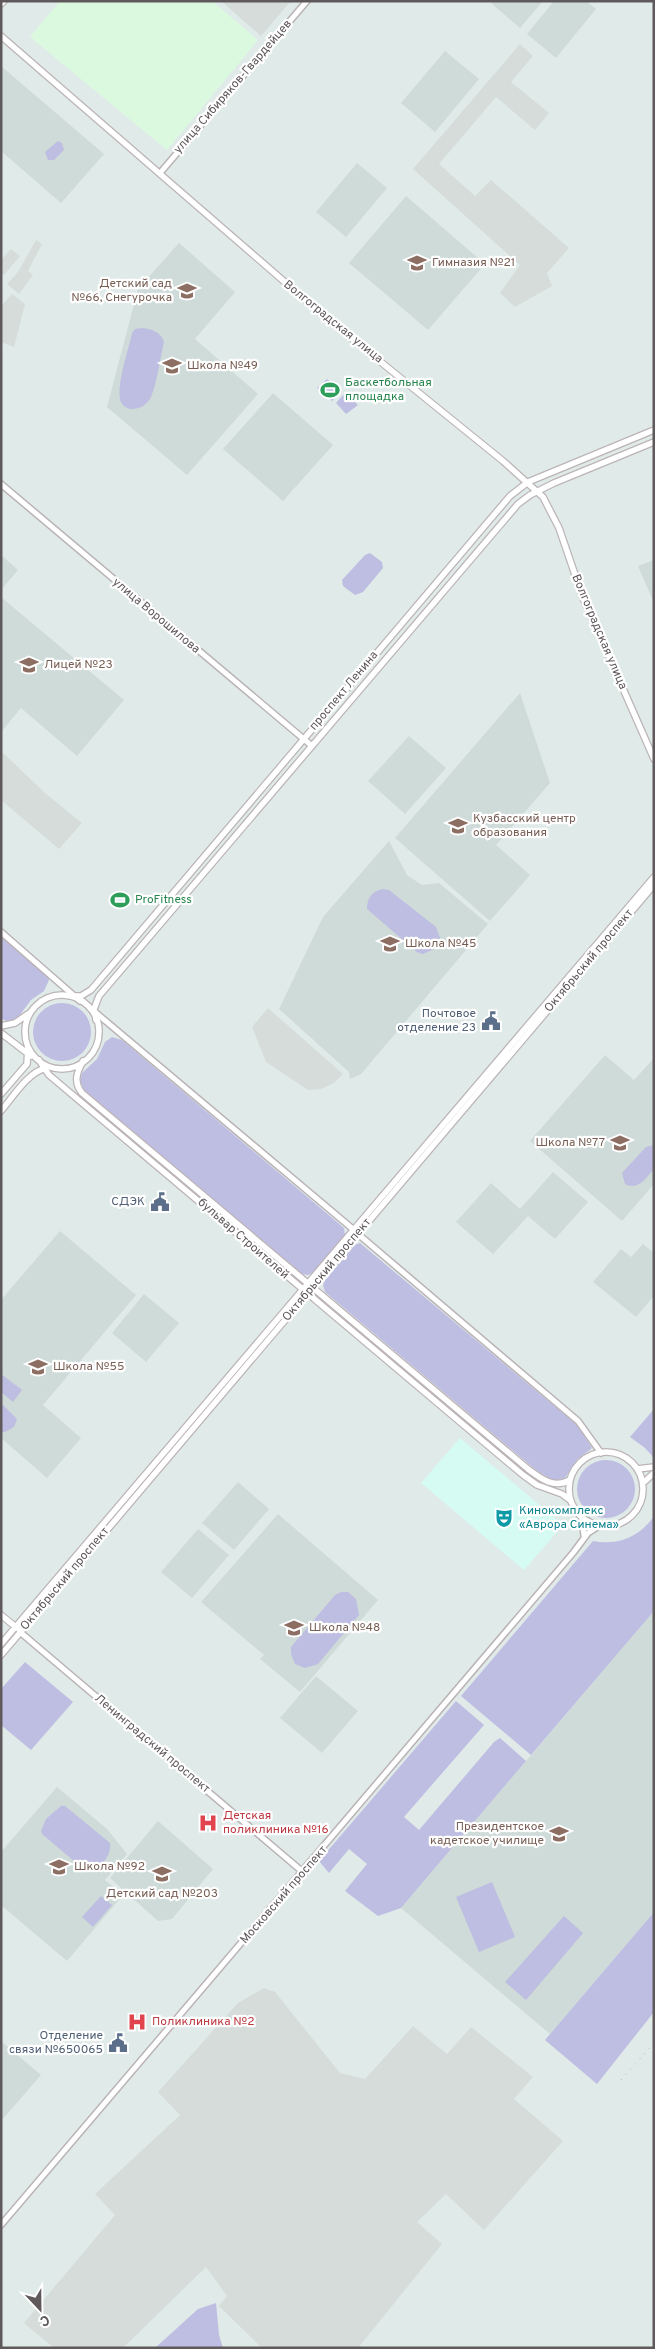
<svg xmlns="http://www.w3.org/2000/svg" width="655" height="2349" font-family="Overpass,sans-serif">
	<style>
		.commercial { fill: #d5fbf3 }
		.industrial { fill: #d5dcda }
		.education { fill: #cedbd8 }
		.medical { fill: #dbf9df }
		.green { fill: #bebde2 }
		.lines { fill: none; stroke-linecap: round; stroke-linejoin: round }
		.tertiary-casing { stroke: #bab3b6; stroke-width: 8 }
		.secondary-casing { stroke: #bcb4b7; stroke-width: 8 }
		.tertiary { stroke: #fff; stroke-width: 5 }
		.secondary { stroke: #fff; stroke-width: 5.5 }
		.rail { stroke: #b2b1b2; stroke-width: 1; stroke-dasharray: 1 6; stroke-linecap: butt }
		.labels { text-anchor: middle; dominant-baseline: central; stroke-width: 4.5; stroke-linejoin: round; paint-order: stroke }
		.street-label { font-size: 12px; fill: #60595c; stroke: #fff }
		.education-label { font-size: 12px; fill: #785e54; stroke: #fff; text-anchor: start }
		.leisure-label { font-size: 12px; fill: #27864d; stroke: #fff; text-anchor: start }
		.service-label { font-size: 12px; fill: #4e5e75; stroke: #fff; text-anchor: end }
		.culture-label { font-size: 12px; fill: #0d838f; stroke: #fff; text-anchor: start }
		.health-label { font-size: 12px; fill: #be3a42; stroke: #fff; text-anchor: start }
	</style>
	<rect width="100%" height="100%" fill="#e0ebe9"/>
	<path class="commercial" d="M460 1438 563 1525 524 1570 421 1483Z"/>
	<path class="industrial" d="M221 1H291L261 36Z
		M520 44 533 56 511 82 549 113 535 130 496 97 439 164 475 196 491 180 569 248 547 273 552 286 515 307 500 293 520 265 413 169Z
		M36 240 42 244 28 271 33 275 19 294 7 284 18 272Z
		M11 249 20 256 4 275 1 273V260Z
		M12 294 25 304 14 347 1 342V306Z
		M1 751 45 793 82 823 59 849 1 800Z
		M268 1008 343 1074 334 1083 321 1089 308 1090 266 1062 252 1027Z
		M264 1988 275 1992 340 2073 365 2079 413 2026 447 2054 471 2027 533 2077 514 2099 563 2141 484 2230 446 2194 417 2222 442 2244 358 2348H262L219 2306 227 2296 206 2267 123 2348H54L24 2323 115 2215 95 2194 180 2115 158 2092 238 2003Z"/>
	<path class="education" d="M493 1H543L520 28 491 3Z
		M554 1H586L596 9 556 58 527 34Z
		M445 51 479 79 435 132 401 103Z
		M1 66 104 154 61 203 1 151Z
		M357 163 387 188 346 237 316 212Z
		M406 196 485 264 428 330 349 263Z
		M179 243 235 292 195 339 258 394 187 475 107 407 138 289Z
		M273 393 333 445 283 501 223 449Z
		M1 555 18 570 1 590Z
		M654 560V603L638 566Z
		M1 597 124 700 77 756 21 708 1 732Z
		M520 693 550 783 496 845 530 875 490 921 395 838Z
		M409 736 446 768 405 814 368 781Z
		M389 841 407 875 422 885 439 883 488 924 361 1074 350 1079 349 1072 279 1009 323 917Z
		M605 1055 634 1080 654 1058V1184L622 1221 530 1141Z
		M553 1172 588 1202 555 1239 528 1216 493 1254 456 1222 491 1183 520 1209Z
		M60 1231 136 1295 43 1405 81 1438 47 1478 1 1438V1300Z
		M643 1244 654 1253V1296L636 1317 593 1282 621 1249 631 1257Z
		M144 1294 179 1323 146 1362 112 1333Z
		M238 1482 269 1509 234 1550 202 1523Z
		M278 1514 378 1600 300 1692 260 1659 264 1655 201 1602Z
		M198 1529 229 1555 192 1598 161 1572Z
		M654 1611V1912L550 2034 401 1908Z
		M316 1676 358 1711 322 1753 280 1718Z
		M57 1787 107 1829 127 1854 105 1880 123 1895 67 1961 1 1905V1852Z
		M158 1821 213 1869 172 1919 158 1921 110 1878Z
		M1 2041 41 2075 1 2121Z"/>
	<path class="medical" d="M60 1H212L258 40 167 150 30 37Z"/>
	<path class="green" d="M58 141 62 143 64 150 54 160H48L45 152Z
		M142 328C152 329 161 332 164 342 160 358 157 385 150 399 144 409 127 414 121 402 115 389 129 348 132 333L135 329Z
		M327 379 342 392 332 401 317 388Z
		M345 393 358 405 346 414 336 403Z
		M370 553 382 562 383 568 363 592 355 595 343 586 342 580 365 555Z
		M383 889 389 890 436 927 440 938 434 949 423 954 417 952 367 909C367 898 372 891 383 889Z
		M1 937 45 974 49 980 44 991 31 1000 17 1019 10 1022 1 1019Z
		M33 1032a29 29 0 1 1 58 0a29 29 0 1 1-58 0Z
		M112 1037 122 1040 344 1228 345 1236 314 1272 308 1275 301 1274 84 1090 80 1081 82 1073 97 1059 105 1042Z
		M654 1145V1169C646 1178 638 1191 625 1184L622 1173 646 1147Z
		M360 1243 577 1425 592 1448 578 1459 565 1478 554 1481 537 1471 325 1292 323 1285 325 1280 355 1245Z
		M1 1374 22 1390 13 1402 1 1392Z
		M1 1403 17 1419 14 1427 5 1432H1Z
		M654 1409V1458L645 1448 630 1437Z
		M577 1489a29 29 0 1 1 58 0a29 29 0 1 1-58 0Z
		M654 1516V1611L531 1755 461 1696 593 1541C617 1546 640 1537 654 1516Z
		M341 1592H348L356 1599 359 1615 318 1664 305 1668 295 1664 291 1654V1647L335 1595Z
		M25 1662 73 1702 31 1750 1 1725V1689Z
		M456 1701 484 1725 404 1817 419 1830 494 1742 500 1738 526 1761 401 1908 378 1916 345 1891 367 1864 349 1849 329 1873 319 1861Z
		M61 1806H65L110 1843C112 1855 99 1872 87 1872L42 1834 41 1831 46 1819Z
		M492 1882 515 1937 479 1952 456 1897Z
		M101 1896 112 1905 93 1927 82 1917Z
		M654 1912V2012L597 2084 545 2040Z
		M564 1916 583 1933 526 2000 505 1982Z
		M216 2303 219 2335 223 2348H155L198 2309Z"/>
	<g class="lines">
		<g class="tertiary-casing">
			<path id="tertiary" d="M160 173 307 1
				M1 484 312 746
				M1 932 80 1001
				M89 1007 354 1230
				M358 1234 578 1421 601 1453
				M582 1518 584 1536
				M20 1632 304 1873
				M1 2225C192 2002 383 1778 573 1553L588 1533 599 1526"/>
		</g>
		<g class="secondary-casing">
			<path id="secondary" d="M1 4 4 1
				M1 36 324 316 503 461 543 497 559 528 583 598 654 759
				M25 1032a37 37 0 1 1 74 0a37 37 0 1 1-74 0Z
				M69 996H81L91 990 510 496 528 482 654 430
				M96 1020 94 1009 99 996 518 504 530 495 554 483 654 442
				M1 1026 15 1023 28 1014
				M1 1033 31 1056
				M39 1060 49 1075 523 1475 537 1485 562 1494 570 1500
				M83 1061C77 1072 73 1082 82 1093L528 1469C541 1479 554 1489 570 1480
				M1 1094 27 1064 28 1048
				M1 1111C13 1097 28 1072 46 1068
				M569 1489a37 37 0 1 1 74 0a37 37 0 1 1-74 0Z
				M637 1469 654 1467
				M643 1483 654 1473
				M1 1615 17 1628
				M1 1644 654 877
				M1 1655 654 885"/>
		</g>
		<use href="#tertiary" class="tertiary"/>
		<use href="#secondary" class="secondary"/>
		<path class="rail" d="M621 2080 654 2043"/>
	</g>
	<defs>
		<g id="school-bare" transform="scale(1.5)"><path d="M0-5L7-2L0 1L-7-2ZM-4 1L0 2.5L4 1V4Q0 6-4 4Z" fill="#8d6e63" stroke="#fff" stroke-width="2.5" paint-order="stroke"/></g>
		<g id="stadium-bare" transform="scale(1.5)"><path d="M0-5a6.5 5 0 1 0 0 10a6.5 5 0 1 0 0-10ZM-3.5-1.8h7v3.6h-7Z" fill="#2e9e5b" stroke="#fff" stroke-width="2.5" paint-order="stroke"/></g>
		<g id="civic-bare" transform="scale(1.5)"><path d="M-.6-6.5H3V-4.5H.6V-3L4-1V1h2V6H-6V1h2V-1L-.6-3ZM-1.2 2.5V6h2.4V2.5Z" fill="#5c6f8a" stroke="#fff" stroke-width="2.5" paint-order="stroke"/></g>
		<g id="theatre-bare" transform="scale(1.5)"><path d="M-5-5.5Q0-4 5-5.5V0Q5 5 0 6Q-5 5-5 0ZM-3.3-2.5H-1v1.5H-3.3ZM1-2.5H3.3v1.5H1ZM-2.8 1Q0 5.5 2.8 1Z" fill="#0f9aa8" stroke="#fff" stroke-width="2.5" paint-order="stroke"/></g>
		<g id="hospital-bare" transform="scale(1.5)"><path d="M-5-5h3v3.5h4V-5h3V5h-3V1.5h-4V5h-3Z" fill="#e0444e" stroke="#fff" stroke-width="2.5" paint-order="stroke"/></g>
		<g id="university-bare" transform="scale(1.5)"><path d="M0-5L7-2L0 1L-7-2ZM-4 1L0 2.5L4 1V4Q0 6-4 4Z" fill="#8d6e63" stroke="#fff" stroke-width="2.5" paint-order="stroke"/></g>
	</defs>
	<g fill-rule="evenodd">
		<use href="#school-bare" x="417" y="263"/>
		<use href="#school-bare" x="187" y="291"/>
		<use href="#school-bare" x="172" y="366"/>
		<use href="#stadium-bare" x="330" y="390"/>
		<use href="#school-bare" x="29" y="665"/>
		<use href="#school-bare" x="458" y="826"/>
		<use href="#stadium-bare" x="120" y="900"/>
		<use href="#school-bare" x="390" y="944"/>
		<use href="#civic-bare" x="491" y="1021"/>
		<use href="#school-bare" x="620" y="1143"/>
		<use href="#civic-bare" x="160" y="1202"/>
		<use href="#school-bare" x="38" y="1367"/>
		<use href="#theatre-bare" x="504" y="1518"/>
		<use href="#school-bare" x="294" y="1628"/>
		<use href="#hospital-bare" x="208" y="1823"/>
		<use href="#university-bare" x="559" y="1834"/>
		<use href="#school-bare" x="59" y="1867"/>
		<use href="#school-bare" x="162" y="1874"/>
		<use href="#hospital-bare" x="137" y="2022"/>
		<use href="#civic-bare" x="118" y="2043"/>
	</g>
	<g class="labels">
		<g class="street-label">
			<text transform="translate(233 87) rotate(-49)">улица Сибиряков-Гвардейцев</text>
			<text transform="translate(333 322) rotate(39)">Волгоградская улица</text>
			<text transform="translate(156 616) rotate(40)">улица Ворошилова</text>
			<text transform="translate(599 632) rotate(67)">Волгоградская улица</text>
			<text transform="translate(344 691) rotate(-50)">проспект Ленина</text>
			<text transform="translate(589 961) rotate(-50)">Октябрьский проспект</text>
			<text transform="translate(243 1239) rotate(41)">бульвар Строителей</text>
			<text transform="translate(327 1270) rotate(-50)">Октябрьский проспект</text>
			<text transform="translate(65 1579) rotate(-50)">Октябрьский проспект</text>
			<text transform="translate(152 1744) rotate(40)">Ленинградский проспект</text>
			<text transform="translate(284 1895) rotate(-49)">Московский проспект</text>
		</g>
		<g class="education-label">
			<text x="432" y="263">Гимназия №21</text>
			<text x="172" y="284" text-anchor="end">Детский сад<tspan x="172" dy="14">№66, Снегурочка</tspan></text>
			<text x="187" y="366">Школа №49</text>
			<text x="44" y="665">Лицей №23</text>
			<text x="473" y="819">Кузбасский центр<tspan x="473" dy="14">образования</tspan></text>
			<text x="405" y="944">Школа №45</text>
			<text x="605" y="1143" text-anchor="end">Школа №77</text>
			<text x="53" y="1367">Школа №55</text>
			<text x="309" y="1628">Школа №48</text>
			<text x="544" y="1827" text-anchor="end">Президентское<tspan x="544" dy="14">кадетское училище</tspan></text>
			<text x="74" y="1867">Школа №92</text>
			<text x="162" y="1894" text-anchor="middle">Детский сад №203</text>
		</g>
		<g class="leisure-label">
			<text x="345" y="383">Баскетбольная<tspan x="345" dy="14">площадка</tspan></text>
			<text x="135" y="900">ProFitness</text>
		</g>
		<g class="service-label">
			<text x="476" y="1014">Почтовое<tspan x="476" dy="14">отделение 23</tspan></text>
			<text x="145" y="1202">СДЭК</text>
			<text x="103" y="2036">Отделение<tspan x="103" dy="14">связи №650065</tspan></text>
		</g>
		<g class="culture-label">
			<text x="519" y="1511">Кинокомплекс<tspan x="519" dy="14">«Аврора Синема»</tspan></text>
		</g>
		<g class="health-label">
			<text x="223" y="1816">Детская<tspan x="223" dy="14">поликлиника №16</tspan></text>
			<text x="152" y="2022">Поликлиника №2</text>
		</g>
	</g>
	<rect width="655" height="2349" fill="none" stroke="#60595c" stroke-width="5"/>
	<g transform="translate(40 2309) rotate(158)" stroke="#ffffff" stroke-width="4" paint-order="stroke">
	<path d="M0-4L9 19L0 12L-9 19Z" fill="#60595c"/>
	<text y="-8" font-size="14" font-weight="bold" text-anchor="middle" fill="#60595c">С</text>
	</g>
</svg>
